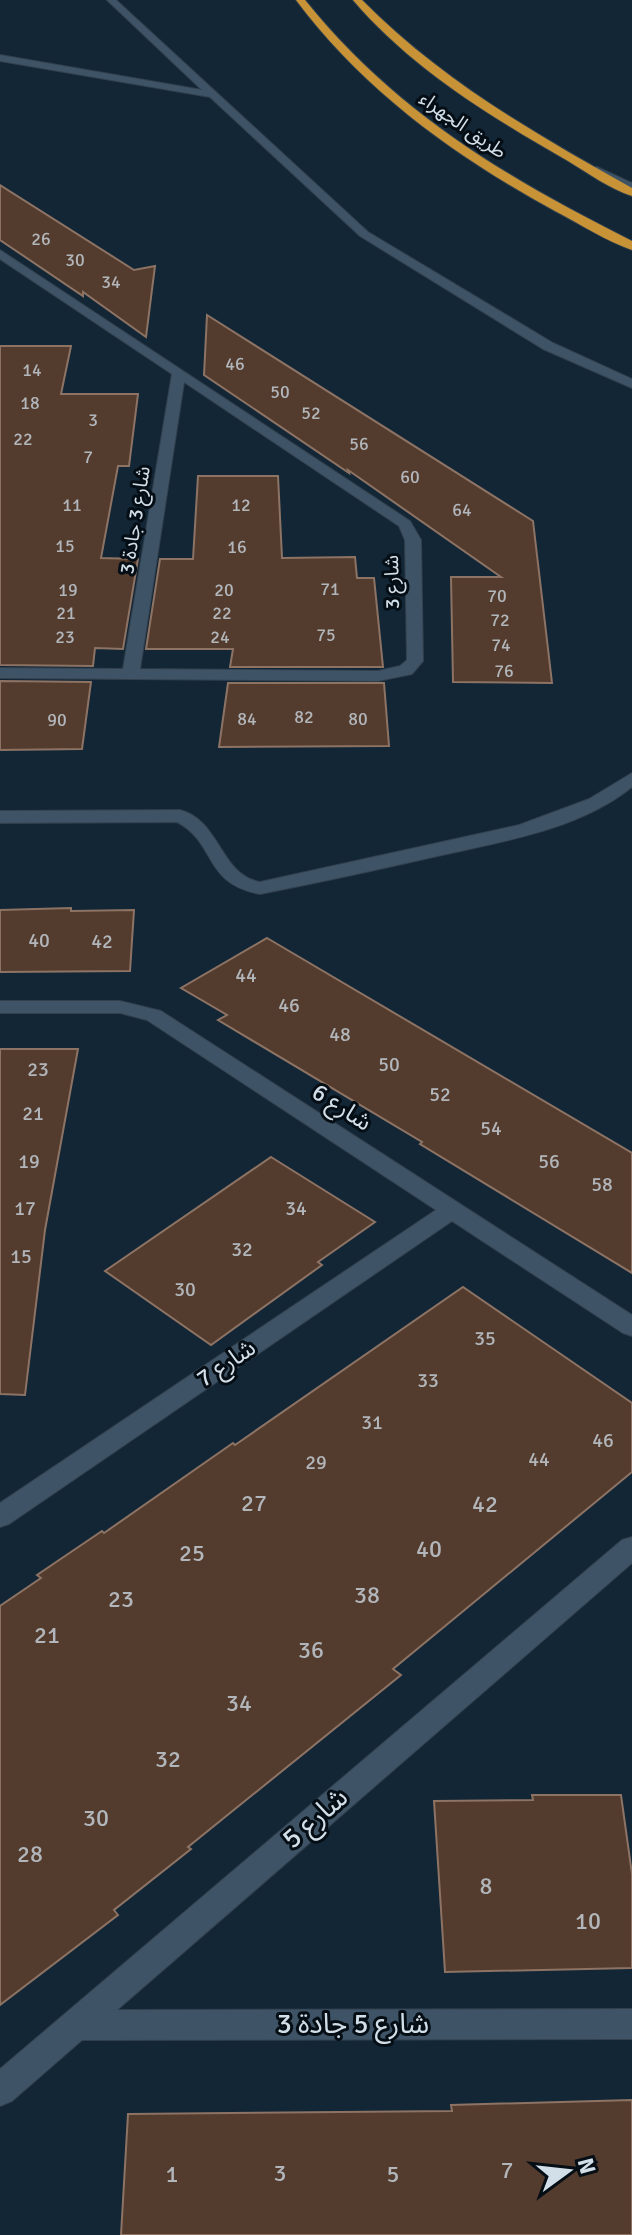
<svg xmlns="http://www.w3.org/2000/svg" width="632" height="2235" font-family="Signika,'Noto Sans Arabic',sans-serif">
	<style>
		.building { fill: #533c2e; stroke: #8d7364; stroke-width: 2 }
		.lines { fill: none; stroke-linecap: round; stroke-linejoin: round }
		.service-casing { stroke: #32404e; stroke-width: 2 }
		.minor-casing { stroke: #32404e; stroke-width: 2 }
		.tertiary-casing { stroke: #32404e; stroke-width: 2 }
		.trunk-casing { stroke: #32404e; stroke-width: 2 }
		.service { fill: #3e5365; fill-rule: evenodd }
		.minor { fill: #3e5365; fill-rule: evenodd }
		.tertiary { fill: #3e5365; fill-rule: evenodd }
		.trunk { fill: #c79336; fill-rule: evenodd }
		.labels { text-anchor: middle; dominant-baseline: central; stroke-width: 6; stroke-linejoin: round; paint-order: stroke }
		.far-number-label { font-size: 18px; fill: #b2b6ba }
		.far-street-label { font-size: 20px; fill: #d2dfe9; stroke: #060e15 }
		.number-label { font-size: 20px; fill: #b2b6ba }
		.street-label { font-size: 24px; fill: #d2dfe9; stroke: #060e15 }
		.near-number-label { font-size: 24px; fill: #b2b6ba }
		.near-street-label { font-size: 28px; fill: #d2dfe9; stroke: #060e15 }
	</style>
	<rect width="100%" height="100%" fill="#122636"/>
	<path class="building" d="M0 185 134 270 155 266 146 337 83 292V296L0 240Z
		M207 315 533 521 552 683 453 682 451 577H501L348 470 349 473 204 375Z
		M0 346H71L61 394H138L129 466H118L101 558 138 559 123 649 95 648 93 666 0 665Z
		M198 476H278L282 558 355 557 357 578H374L383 667H230L233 649H146L160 559H193Z
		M0 681 91 682 82 749 0 750Z
		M228 683H384L389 746 219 747Z
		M71 908V911L134 910 130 971 0 972V910Z
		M267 938 632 1153V1273L420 1144 422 1142 218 1020 227 1015 181 988Z
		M0 1049H78L45 1230 25 1395 0 1394Z
		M271 1157 375 1222 318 1262 322 1265 211 1345 105 1271Z
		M463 1287 632 1403V1472L393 1669 401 1675 188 1847 191 1849 114 1910 118 1915 0 2005V1606L41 1578 37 1575 102 1531 104 1533 233 1443 235 1445Z
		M532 1795H621L632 1874V1968L445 1972 434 1801 533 1800Z
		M632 2100V2235H121L128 2114 452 2111 451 2105Z"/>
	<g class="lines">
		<g class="service-casing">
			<path id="service" d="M107 0H116L368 232 553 343 632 379V388L543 349 360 236 210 97 0 61V55L202 90Z
				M632 773V787C580 829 505 841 442 855 381 869 321 882 260 894 203 884 217 843 177 822L0 823V811L180 810C220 820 220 875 260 882L519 825 589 799Z"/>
		</g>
		<g class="minor-casing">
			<path id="minor" d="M0 250 410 521 421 540 423 661 412 674 378 681 0 678V668L123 669 172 374 0 259ZM184 382 399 526 405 540 407 660 400 666 378 671 140 669Z
				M0 1001H120L161 1011 632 1315V1336L623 1333 452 1221 9 1524 0 1527V1503L436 1210 147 1020 120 1013H0Z
				M632 1537V1563L117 2010 632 2009V2039L82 2040 12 2101 0 2106V2069L622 1540Z"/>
		</g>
		<g class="tertiary-casing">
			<path id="tertiary" d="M589 167H597L632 183V190L589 171Z"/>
		</g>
		<g class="trunk-casing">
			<path id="trunk" d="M296 0H305C394 111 506 178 632 241V250C606 241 580 224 555 211 456 157 364 91 296 0Z
				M353 0H362C441 80 535 134 632 188V196C610 189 588 173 568 161 491 117 411 68 353 0Z"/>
		</g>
		<use href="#service" class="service"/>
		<use href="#minor" class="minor"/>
		<use href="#tertiary" class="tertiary"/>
		<use href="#trunk" class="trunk"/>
	</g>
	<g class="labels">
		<g class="far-number-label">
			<text x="41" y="239">26</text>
			<text x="75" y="260">30</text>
			<text x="111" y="282">34</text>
			<text x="235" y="364">46</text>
			<text x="32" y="370">14</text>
			<text x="280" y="392">50</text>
			<text x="30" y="403">18</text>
			<text x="311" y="413">52</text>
			<text x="93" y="420">3</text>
			<text x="23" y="439">22</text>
			<text x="359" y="444">56</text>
			<text x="88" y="457">7</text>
			<text x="410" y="477">60</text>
			<text x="72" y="505">11</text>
			<text x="241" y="505">12</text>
			<text x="462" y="510">64</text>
			<text x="65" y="546">15</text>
			<text x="237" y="547">16</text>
			<text x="330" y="589">71</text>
			<text x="68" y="590">19</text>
			<text x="224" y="590">20</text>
			<text x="497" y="596">70</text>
			<text x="66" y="613">21</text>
			<text x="222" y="613">22</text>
			<text x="500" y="620">72</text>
			<text x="326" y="635">75</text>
			<text x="65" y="637">23</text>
			<text x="220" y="637">24</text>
			<text x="501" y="645">74</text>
			<text x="504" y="671">76</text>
			<text x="304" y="717">82</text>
			<text x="247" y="719">84</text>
			<text x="358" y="719">80</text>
			<text x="57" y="720">90</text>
		</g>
		<g class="far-street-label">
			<text transform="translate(463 125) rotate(35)">طريق الجهراء</text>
			<text transform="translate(135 520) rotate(-81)">شارع 3 جادة 3</text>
			<text transform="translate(392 582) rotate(-91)">شارع 3</text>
		</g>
		<g class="number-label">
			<text x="39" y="940">40</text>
			<text x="102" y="941">42</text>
			<text x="246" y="975">44</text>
			<text x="289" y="1005">46</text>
			<text x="340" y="1034">48</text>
			<text x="389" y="1064">50</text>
			<text x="38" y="1069">23</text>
			<text x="440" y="1094">52</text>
			<text x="33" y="1113">21</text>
			<text x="491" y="1128">54</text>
			<text x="29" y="1161">19</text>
			<text x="549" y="1161">56</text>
			<text x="602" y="1184">58</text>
			<text x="25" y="1208">17</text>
			<text x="296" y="1208">34</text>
			<text x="242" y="1249">32</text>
			<text x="21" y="1256">15</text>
			<text x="185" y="1289">30</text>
			<text x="485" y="1338">35</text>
			<text x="428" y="1380">33</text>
			<text x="372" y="1422">31</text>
			<text x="603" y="1440">46</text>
			<text x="539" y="1459">44</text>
			<text x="316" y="1462">29</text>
		</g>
		<g class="street-label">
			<text transform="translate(342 1107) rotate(33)">شارع 6</text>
			<text transform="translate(226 1363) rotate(-34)">شارع 7</text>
		</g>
		<g class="near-number-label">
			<text x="254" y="1503">27</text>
			<text x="485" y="1504">42</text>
			<text x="429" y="1549">40</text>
			<text x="192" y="1553">25</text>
			<text x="367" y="1595">38</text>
			<text x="121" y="1599">23</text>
			<text x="47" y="1635">21</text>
			<text x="311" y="1650">36</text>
			<text x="239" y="1703">34</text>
			<text x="168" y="1759">32</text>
			<text x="96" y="1818">30</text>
			<text x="30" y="1854">28</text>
			<text x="486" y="1886">8</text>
			<text x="588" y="1921">10</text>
			<text x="507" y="2170">7</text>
			<text x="280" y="2173">3</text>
			<text x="172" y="2174">1</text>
			<text x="393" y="2174">5</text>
		</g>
		<g class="near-street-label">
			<text transform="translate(315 1818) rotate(-41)">شارع 5</text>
			<text x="353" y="2024">شارع 5 جادة 3</text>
		</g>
	</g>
	<g transform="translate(568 2171) rotate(75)" stroke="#060e15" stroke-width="6" paint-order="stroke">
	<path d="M0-6L14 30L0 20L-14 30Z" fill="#d2dfe9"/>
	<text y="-12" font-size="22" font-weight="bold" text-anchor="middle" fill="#d2dfe9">N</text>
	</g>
</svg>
